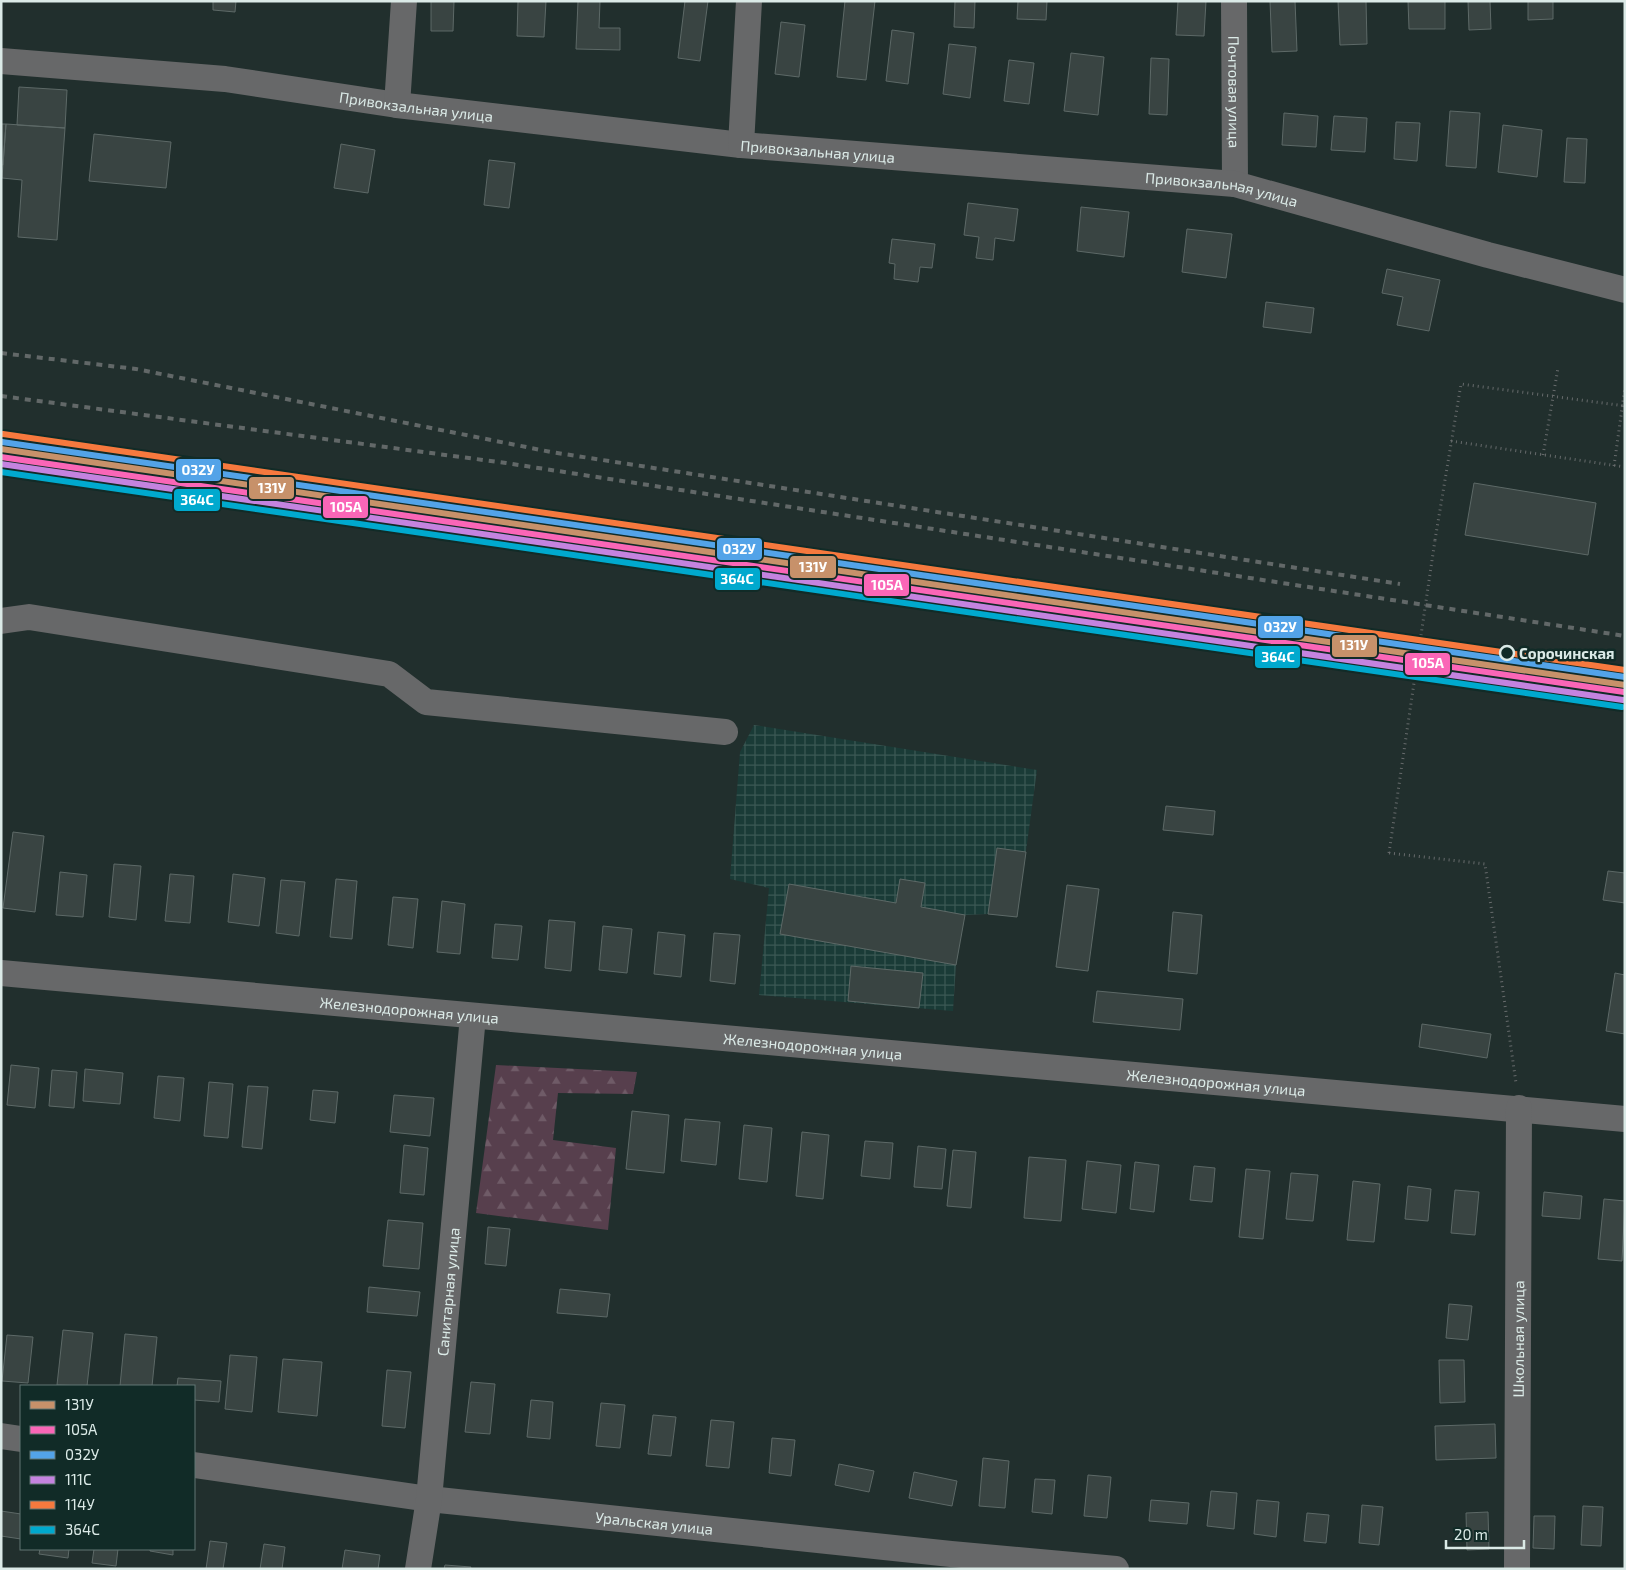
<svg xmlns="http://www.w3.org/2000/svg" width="1626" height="1570" font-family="'Exo 2',sans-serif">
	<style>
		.industrial { fill: url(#industrial-grid) }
		.forest { fill: url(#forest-firs) }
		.building { fill: #394442; stroke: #5d6967 }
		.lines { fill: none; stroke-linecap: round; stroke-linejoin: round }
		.path { stroke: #676b6c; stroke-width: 3; stroke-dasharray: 1 4; stroke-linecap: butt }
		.minor { stroke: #676869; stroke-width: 26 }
		.rail { stroke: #626868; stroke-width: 4; stroke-dasharray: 6 6; stroke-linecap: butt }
		.path-bridge { stroke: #676b6c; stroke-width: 3; stroke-dasharray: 1 4; stroke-linecap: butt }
		.rail-1-casing { stroke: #112b27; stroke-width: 10 }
		.rail-2-casing { stroke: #112b27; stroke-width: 10 }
		.rail-3-casing { stroke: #112b27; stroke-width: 10 }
		.rail-4-casing { stroke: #112b27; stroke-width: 10 }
		.rail-5-casing { stroke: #112b27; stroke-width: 10 }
		.rail-6-casing { stroke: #112b27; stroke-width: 10 }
		.rail-1 { stroke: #c7916a; stroke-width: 6 }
		.rail-2 { stroke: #fa66b7; stroke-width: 6 }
		.rail-3 { stroke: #53a3e8; stroke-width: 6 }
		.rail-4 { stroke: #c483df; stroke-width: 6 }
		.rail-5 { stroke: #f6793e; stroke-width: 6 }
		.rail-6 { stroke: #00a9ce; stroke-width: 6 }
		.stop-dot { fill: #112b27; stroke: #dbeae7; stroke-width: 2.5 }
		.labels { text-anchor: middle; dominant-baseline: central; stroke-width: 5; stroke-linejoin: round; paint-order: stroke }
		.street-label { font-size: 15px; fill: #dbeae7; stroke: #112b27 }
		.stop-label { font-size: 15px; font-weight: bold; fill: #dbeae7; stroke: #112b27; text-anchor: start }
		.line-badge { stroke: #112b27; stroke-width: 2 }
		.badge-label { font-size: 14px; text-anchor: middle; font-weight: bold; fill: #fff }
	</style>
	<defs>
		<pattern id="industrial-grid" width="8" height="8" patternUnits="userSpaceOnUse" patternTransform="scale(1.25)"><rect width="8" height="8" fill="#1a3b37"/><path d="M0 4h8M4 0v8" fill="none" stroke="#3b5854"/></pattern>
		<pattern id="forest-firs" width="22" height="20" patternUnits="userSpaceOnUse" patternTransform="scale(1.25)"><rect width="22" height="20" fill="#573f4d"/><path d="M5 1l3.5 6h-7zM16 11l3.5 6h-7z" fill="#6f5b67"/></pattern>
	</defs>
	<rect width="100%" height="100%" fill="#212f2d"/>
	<path class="industrial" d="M754 725 1037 770 1017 917 988 914 965 915 956 965 953 1011 759 995 769 888 730 879 740 752Z"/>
	<path class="forest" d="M496 1065 637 1072 633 1094 558 1093 553 1140 616 1148 608 1230 476 1213Z"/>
	<path class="building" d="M213 1H236L235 12 213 10Z
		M431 1H454L453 31H431Z
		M518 1H546L544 37 517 36Z
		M578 1H600L599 28H620V50L576 49Z
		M685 1H708L700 61 678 58Z
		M845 1H875L866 80 837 77Z
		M955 1H975L974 28 954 27Z
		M1018 1H1047L1046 20 1017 19Z
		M1178 1H1206L1204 36 1176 35Z
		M1270 1H1295L1297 51 1272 52Z
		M1338 1H1366L1367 44 1340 45Z
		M1408 1H1445V29H1409Z
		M1468 1H1490L1491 29 1469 30Z
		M1528 1H1553V19L1528 20Z
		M781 22 805 25 799 77 775 74Z
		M892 30 914 33 908 84 886 81Z
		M949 44 976 47 970 98 943 94Z
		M1071 53 1104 57 1098 115 1064 111Z
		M1151 58 1169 59 1167 115 1149 114Z
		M1009 60 1034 63 1029 104 1004 101Z
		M19 87 67 90 65 128 17 125Z
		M1450 111 1480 113 1476 168 1446 166Z
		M1284 113 1318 116 1316 147 1282 145Z
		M1334 116 1367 118 1365 152 1331 150Z
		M1396 122 1420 123 1417 161 1394 159Z
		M1 124H6L3 165H1Z
		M6 124 65 128 57 240 18 237 22 180 2 178Z
		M1503 125 1542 130 1537 177 1498 172Z
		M94 134 171 142 166 188 89 181Z
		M1567 138 1587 139 1585 183 1564 182Z
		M341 144 375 150 368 193 334 188Z
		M489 160 515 163 509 208 484 205Z
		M968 203 1018 209 1014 241 995 238 993 260 976 258 979 237 964 235Z
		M1081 207 1129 212 1124 257 1077 251Z
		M1187 229 1232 234 1226 278 1182 272Z
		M892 239 935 244 932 268 920 267 918 282 894 279 895 264 889 263Z
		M1387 269 1440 280 1429 331 1397 325 1403 297 1382 293Z
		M1266 302 1314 308 1311 333 1263 327Z
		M1474 483 1596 503 1588 555 1465 535Z
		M1166 806 1215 811 1213 835 1163 830Z
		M13 832 44 836 35 912 3 908Z
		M997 848 1026 852 1017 917 988 914Z
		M114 864 141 866 136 920 109 917Z
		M1608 871 1625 873V903L1603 900Z
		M60 872 87 875 83 917 56 915Z
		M170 874 194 876 190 923 165 921Z
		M233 874 265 878 259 926 228 922Z
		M336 879 357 881 352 939 330 937Z
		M900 879 925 883 921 907 965 915 956 965 780 934 789 884 896 903Z
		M281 880 305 882 299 936 276 933Z
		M1067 885 1099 889 1088 971 1056 967Z
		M393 897 418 899 413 948 388 945Z
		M442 901 465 904 460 954 437 952Z
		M1173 912 1202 915 1197 974 1168 971Z
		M549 920 575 922 571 971 545 968Z
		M495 924 522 926 518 960 492 958Z
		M603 926 632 929 627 973 599 970Z
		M658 932 685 935 681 977 654 974Z
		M714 933 740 935 735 984 710 981Z
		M851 966 923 973 919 1008 848 1001Z
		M1615 973 1625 975V1034L1606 1031Z
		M1097 991 1183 999 1180 1030 1093 1022Z
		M1422 1024 1491 1034 1487 1058 1419 1047Z
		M11 1065 39 1068 35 1108 7 1105Z
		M85 1069 123 1073 120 1104 83 1101Z
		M52 1070 77 1072 74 1108 49 1106Z
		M158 1076 184 1078 180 1121 154 1118Z
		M209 1082 233 1084 228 1138 204 1136Z
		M248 1086 268 1087 262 1149 242 1147Z
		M313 1090 338 1092 335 1123 310 1120Z
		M394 1095 434 1098 430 1136 390 1132Z
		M632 1111 669 1115 664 1173 626 1169Z
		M685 1119 720 1122 716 1165 681 1161Z
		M744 1125 772 1128 767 1182 739 1179Z
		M802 1132 829 1135 823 1199 796 1196Z
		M865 1141 893 1143 890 1179 861 1176Z
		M404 1145 428 1148 424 1195 400 1193Z
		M918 1146 946 1149 942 1189 914 1187Z
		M953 1150 976 1152 971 1208 947 1206Z
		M1029 1157 1066 1160 1061 1221 1024 1218Z
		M1087 1161 1121 1165 1116 1213 1082 1209Z
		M1135 1162 1159 1165 1154 1212 1130 1209Z
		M1194 1166 1215 1168 1212 1202 1190 1200Z
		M1246 1169 1270 1171 1263 1239 1239 1237Z
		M1291 1173 1318 1175 1313 1221 1286 1219Z
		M1353 1181 1380 1184 1374 1242 1347 1240Z
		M1408 1186 1431 1189 1428 1221 1405 1219Z
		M1455 1190 1479 1192 1475 1235 1451 1233Z
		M1544 1192 1582 1196 1580 1219 1542 1216Z
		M1604 1199 1625 1201 1622 1261 1598 1259Z
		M388 1220 423 1223 419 1269 383 1266Z
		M488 1227 510 1229 506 1266 485 1264Z
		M369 1287 420 1292 417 1316 367 1312Z
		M560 1289 610 1294 607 1317 557 1313Z
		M1449 1304 1472 1306 1468 1340 1446 1338Z
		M63 1330 93 1333 87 1386 57 1385Z
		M125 1334 157 1337 152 1386H120Z
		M7 1335 33 1337 28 1383 2 1381Z
		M230 1355 257 1357 252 1412 225 1409Z
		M283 1359 322 1362 317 1416 278 1412Z
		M1439 1360H1464L1465 1402 1440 1403Z
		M387 1370 411 1372 405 1428 382 1426Z
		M178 1378 221 1381 219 1402 194 1400V1386H177Z
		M471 1382 495 1384 490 1434 465 1432Z
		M531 1400 553 1402 550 1439 527 1437Z
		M601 1403 625 1405 620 1448 596 1446Z
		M653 1415 676 1417 671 1456 648 1454Z
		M711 1420 734 1422 729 1468 706 1466Z
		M1495 1424 1496 1458 1436 1460 1435 1426Z
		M772 1438 795 1440 791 1476 769 1473Z
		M983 1458 1009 1461 1005 1508 979 1506Z
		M839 1464 874 1471 869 1492 835 1485Z
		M914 1472 957 1481 952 1506 909 1498Z
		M1088 1475 1111 1477 1107 1518 1084 1516Z
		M1035 1479 1055 1480 1052 1514 1032 1512Z
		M1211 1491 1237 1493 1234 1529 1207 1526Z
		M1151 1500 1189 1503 1187 1524 1149 1521Z
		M1257 1500 1279 1502 1276 1537 1254 1534Z
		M1362 1505 1383 1507 1379 1545 1359 1543Z
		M1583 1506 1603 1507 1601 1546 1581 1545Z
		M1 1511 21 1514V1539L1 1536Z
		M1488 1512 1489 1549 1467 1550 1466 1513Z
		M1307 1513 1329 1515 1326 1543 1304 1541Z
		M1534 1516H1555L1554 1549 1533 1548Z
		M210 1541 227 1543 223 1569H206Z
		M264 1544 285 1547 282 1569H260Z
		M40 1549H69L68 1558 39 1554Z
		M94 1549H118L116 1566 92 1563Z
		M150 1549H173V1555L150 1551Z
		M345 1550 380 1555 378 1569H342Z
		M445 1565 471 1567 470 1569H444Z"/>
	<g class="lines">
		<path class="path" d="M1451 441 1625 467
			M1543 455 1558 368
			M1614 466 1625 387
			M1435 540 1461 384 1625 406
			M1322 626 1508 653
			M1389 853 1485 864 1516 1083"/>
		<g class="minor">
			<path id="s1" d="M1234 1 1235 184"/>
			<path id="s2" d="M1 61 225 79 397 105 741 145 1235 184 1488 255 1625 290"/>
			<path d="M397 105 404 1"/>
			<path d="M741 145 749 1"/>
			<path d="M1 621 29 617 389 674 426 702 725 732"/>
			<path id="s3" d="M1 973 1625 1119"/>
			<path d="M1 1436 21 1439"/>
			<path id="s4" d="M194 1465 429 1499 951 1554 1116 1569"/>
			<path id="s5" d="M418 1569 429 1499 473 1016"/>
			<path id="s6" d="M1517 1569 1519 1108"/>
		</g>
		<path class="rail" d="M1 353 136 369 551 452 1400 584
			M1 396 506 463 1625 636"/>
		<path class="path-bridge" d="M1389 853 1435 540"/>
		<g class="rail-1-casing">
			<path id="rail-1" d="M1 449 1625 685"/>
		</g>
		<g class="rail-2-casing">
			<path id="rail-2" d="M1 457 1624 692"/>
		</g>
		<g class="rail-3-casing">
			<path id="rail-3" d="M2 442 1625 677"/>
		</g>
		<g class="rail-4-casing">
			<path id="rail-4" d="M1 464 1623 700"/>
		</g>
		<g class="rail-5-casing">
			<path id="rail-5" d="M3 434 1625 670"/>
		</g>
		<g class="rail-6-casing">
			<path id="rail-6" d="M1 472 1622 707"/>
		</g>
		<use href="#rail-1" class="rail-1"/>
		<use href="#rail-2" class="rail-2"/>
		<use href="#rail-3" class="rail-3"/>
		<use href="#rail-4" class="rail-4"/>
		<use href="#rail-5" class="rail-5"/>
		<use href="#rail-6" class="rail-6"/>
	</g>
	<circle class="stop-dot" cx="1507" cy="653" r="7"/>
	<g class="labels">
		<g class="street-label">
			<text stroke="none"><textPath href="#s1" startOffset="91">Почтовая улица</textPath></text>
			<text stroke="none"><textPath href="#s2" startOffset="418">Привокзальная улица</textPath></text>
			<text stroke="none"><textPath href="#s2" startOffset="822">Привокзальная улица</textPath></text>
			<text stroke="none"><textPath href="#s2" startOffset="1228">Привокзальная улица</textPath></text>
			<text stroke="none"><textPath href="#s3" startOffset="410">Железнодорожная улица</textPath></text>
			<text stroke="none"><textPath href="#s3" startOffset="815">Железнодорожная улица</textPath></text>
			<text stroke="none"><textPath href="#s3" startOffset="1220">Железнодорожная улица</textPath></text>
			<text stroke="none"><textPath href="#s5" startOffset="279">Санитарная улица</textPath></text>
			<text stroke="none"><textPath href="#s6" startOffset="230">Школьная улица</textPath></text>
			<text stroke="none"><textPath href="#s4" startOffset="464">Уральская улица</textPath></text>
		</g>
		<g class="stop-label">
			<text x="1519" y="653">Сорочинская</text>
		</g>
	</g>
	<g class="line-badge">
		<rect x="175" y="458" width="47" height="24" rx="5" fill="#53a3e8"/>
		<rect x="248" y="476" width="47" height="24" rx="5" fill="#c7916a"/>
		<rect x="173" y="488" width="48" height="24" rx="5" fill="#00a9ce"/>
		<rect x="322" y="495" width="47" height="24" rx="5" fill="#fa66b7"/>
		<rect x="716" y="537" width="47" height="24" rx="5" fill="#53a3e8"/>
		<rect x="789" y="555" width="48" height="24" rx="5" fill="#c7916a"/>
		<rect x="714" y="567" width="47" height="24" rx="5" fill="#00a9ce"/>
		<rect x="863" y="573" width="47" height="24" rx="5" fill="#fa66b7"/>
		<rect x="1257" y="615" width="47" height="24" rx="5" fill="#53a3e8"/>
		<rect x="1331" y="634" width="47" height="24" rx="5" fill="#c7916a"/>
		<rect x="1254" y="645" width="47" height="24" rx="5" fill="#00a9ce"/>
		<rect x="1404" y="652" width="47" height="24" rx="5" fill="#fa66b7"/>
	</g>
	<g class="badge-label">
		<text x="198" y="475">032У</text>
		<text x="272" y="493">131У</text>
		<text x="197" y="505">364С</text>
		<text x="346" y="512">105А</text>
		<text x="739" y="554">032У</text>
		<text x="813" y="572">131У</text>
		<text x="737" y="584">364С</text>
		<text x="887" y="590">105А</text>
		<text x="1280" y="632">032У</text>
		<text x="1354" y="650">131У</text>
		<text x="1278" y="662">364С</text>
		<text x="1428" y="668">105А</text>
	</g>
	<rect width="1626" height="1570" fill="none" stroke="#dbeae7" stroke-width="5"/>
	<rect x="20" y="1385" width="175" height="165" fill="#112b27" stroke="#627774"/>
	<rect x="30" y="1401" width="25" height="8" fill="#c7916a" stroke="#627774"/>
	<text x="65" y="1410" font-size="15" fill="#dbeae7">131У</text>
	<rect x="30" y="1426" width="25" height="8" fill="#fa66b7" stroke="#627774"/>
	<text x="65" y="1435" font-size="15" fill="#dbeae7">105А</text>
	<rect x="30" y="1451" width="25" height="8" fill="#53a3e8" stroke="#627774"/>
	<text x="65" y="1460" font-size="15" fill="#dbeae7">032У</text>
	<rect x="30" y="1476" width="25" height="8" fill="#c483df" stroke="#627774"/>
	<text x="65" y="1485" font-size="15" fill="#dbeae7">111С</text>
	<rect x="30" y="1501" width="25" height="8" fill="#f6793e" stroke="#627774"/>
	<text x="65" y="1510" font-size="15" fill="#dbeae7">114У</text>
	<rect x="30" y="1526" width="25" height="8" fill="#00a9ce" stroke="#627774"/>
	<text x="65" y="1535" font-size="15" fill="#dbeae7">364С</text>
	<path d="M1446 1540v8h78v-8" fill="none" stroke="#dbeae7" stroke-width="2.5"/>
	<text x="1454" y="1540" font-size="15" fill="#dbeae7" stroke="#112b27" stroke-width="4" paint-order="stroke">20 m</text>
</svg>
